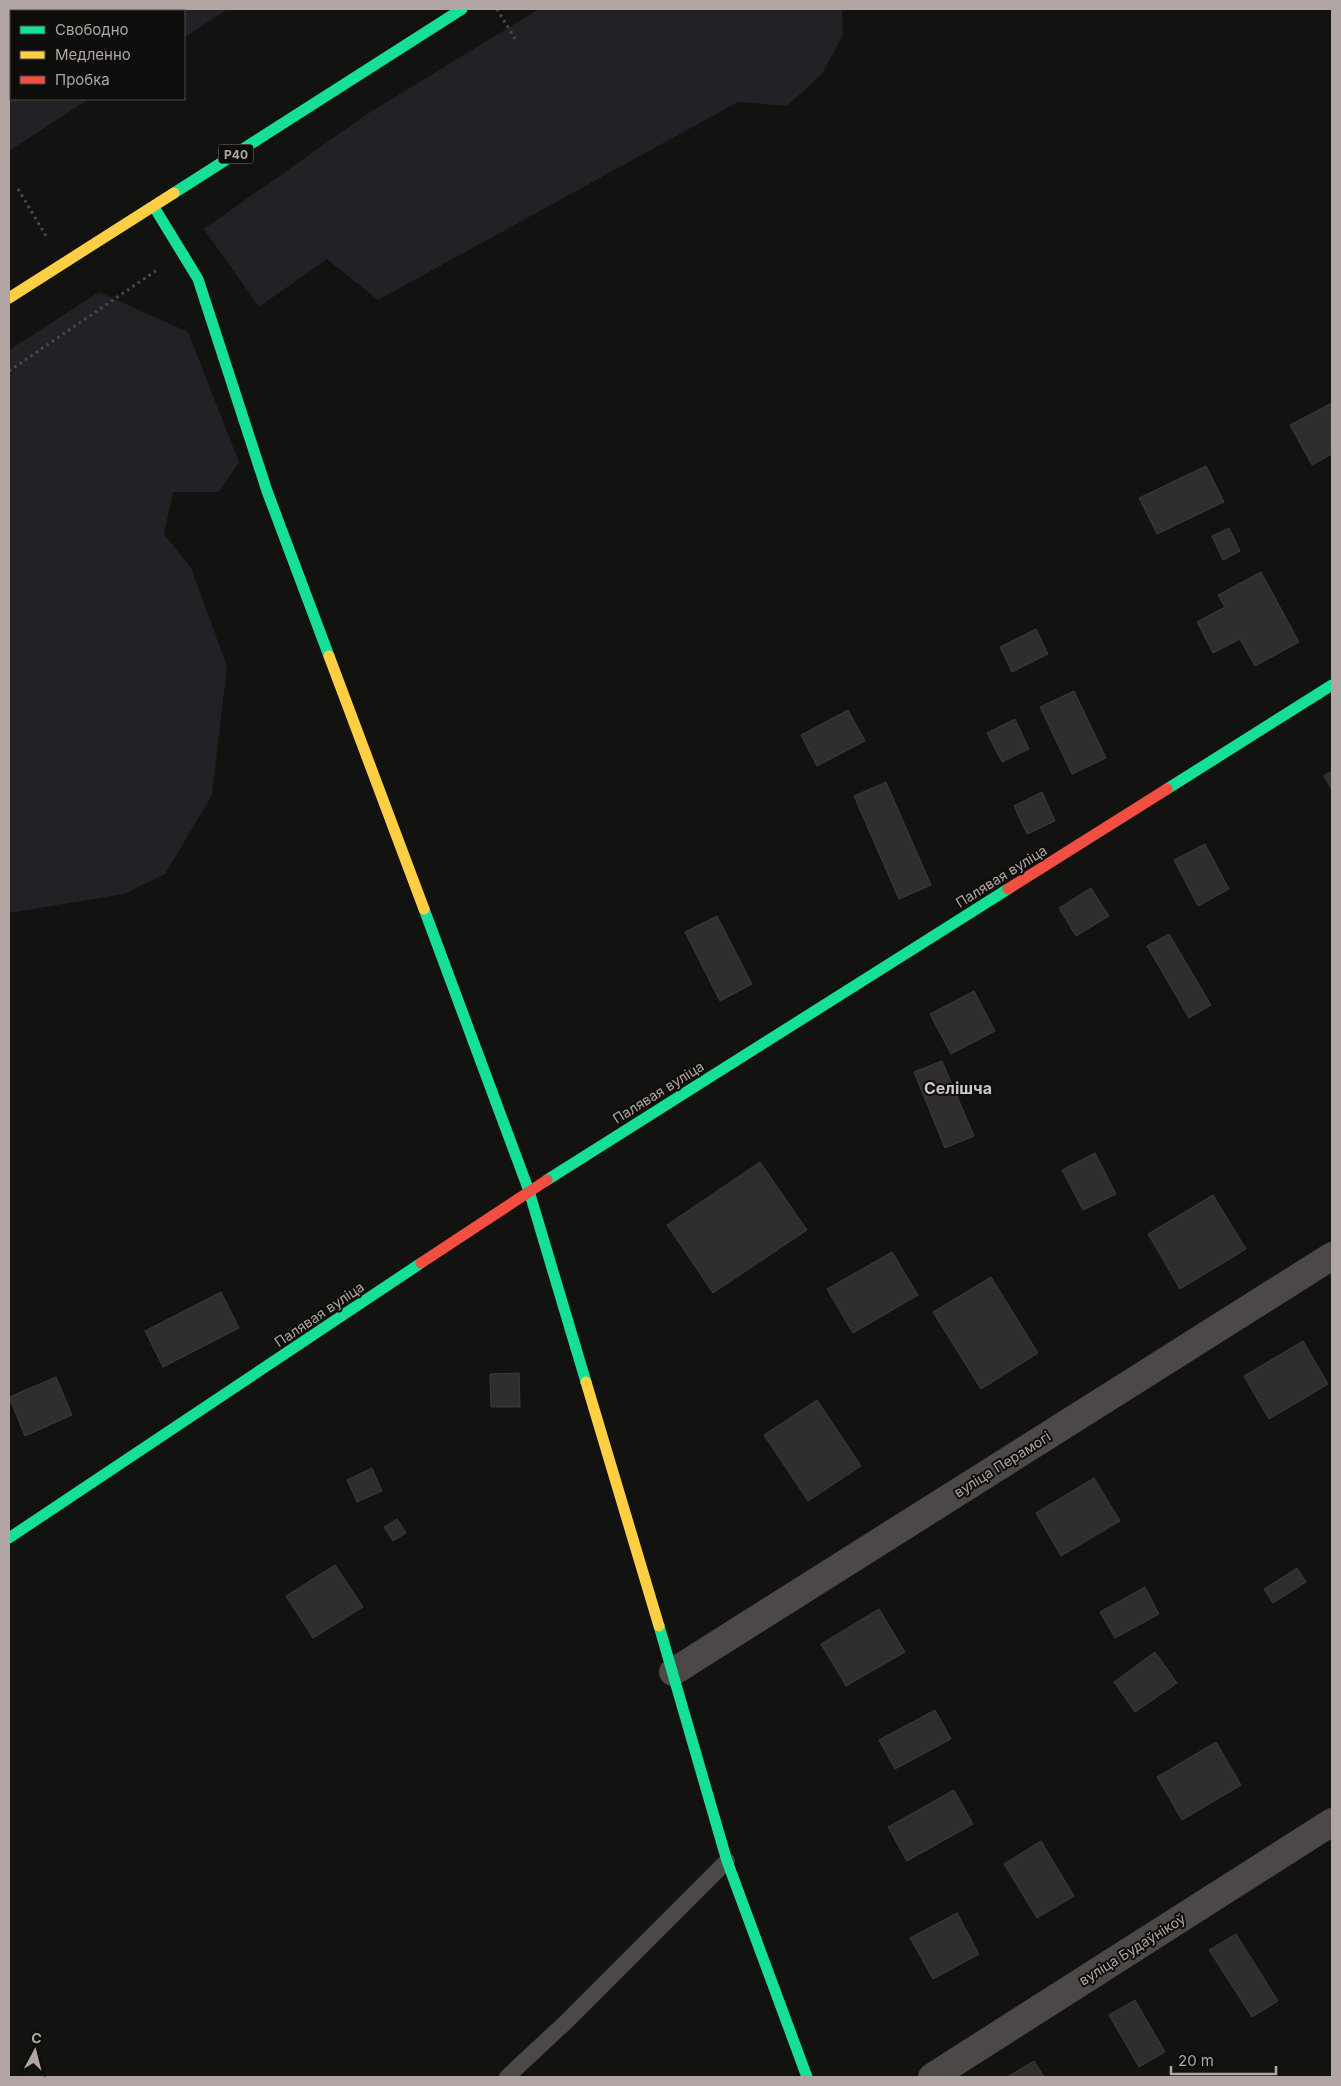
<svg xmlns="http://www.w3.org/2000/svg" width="1341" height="2086" font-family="Inter,sans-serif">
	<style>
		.green { fill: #232026 }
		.building { fill: #2f2e2d; stroke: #3e3c3a }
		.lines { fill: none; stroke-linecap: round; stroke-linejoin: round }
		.path { stroke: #4d4a49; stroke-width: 3; stroke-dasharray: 2.5 4; stroke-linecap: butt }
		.lane { stroke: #4b4847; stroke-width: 16 }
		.street { stroke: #4b4847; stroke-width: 28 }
		.fast { stroke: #16e098; stroke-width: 11 }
		.slow { stroke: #ffcf43; stroke-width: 11 }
		.jam { stroke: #f24e42; stroke-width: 11 }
		.labels { text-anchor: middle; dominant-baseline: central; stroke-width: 4; stroke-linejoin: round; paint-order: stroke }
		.shield { fill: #0d0d0c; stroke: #807876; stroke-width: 1 }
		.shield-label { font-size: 12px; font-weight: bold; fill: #b1a6a4 }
		.street-label { font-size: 14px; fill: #b1a6a4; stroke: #0d0d0c }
		.quarter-label { font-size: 16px; font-weight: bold; fill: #cec6c4; stroke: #0d0d0c }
	</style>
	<rect width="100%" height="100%" fill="#121211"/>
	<path class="green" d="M9 9H228L184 38V11H11V99H89L9 151Z
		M539 9H842L843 35 822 74 787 106 738 102 378 300 327 259 259 307 204 229 367 114Z
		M99 292 188 332 239 462 219 492H173L164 534 191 568 227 666 212 795 165 874 124 894 9 913V350Z"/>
	<path class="building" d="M1332 403V454L1312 465 1290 425Z
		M1206 466 1224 502 1157 534 1139 498Z
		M1229 528 1240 551 1223 560 1212 536Z
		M1261 572 1299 642 1255 666 1240 639 1213 653 1197 622 1225 607 1218 595Z
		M1036 629 1048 654 1012 672 1000 647Z
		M1074 691 1106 758 1072 774 1040 707Z
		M848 710 865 741 817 766 801 735Z
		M1015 719 1029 749 1002 762 987 733Z
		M1332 771V790L1324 776Z
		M886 782 931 885 899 899 854 796Z
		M1042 792 1055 821 1027 834 1014 806Z
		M1205 844 1229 889 1198 906 1174 860Z
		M1091 888 1109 916 1076 936 1059 908Z
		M717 916 752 984 720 1001 685 932Z
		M1169 934 1211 1005 1189 1018 1147 946Z
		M974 991 995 1031 951 1054 930 1014Z
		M942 1061 974 1136 945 1148 914 1072Z
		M1095 1153 1116 1194 1083 1210 1062 1170Z
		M760 1162 807 1230 713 1293 667 1225Z
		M1213 1195 1246 1249 1180 1289 1148 1234Z
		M892 1252 918 1295 853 1333 827 1289Z
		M991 1277 1038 1353 981 1389 933 1312Z
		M221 1292 239 1328 163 1367 145 1331Z
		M1303 1341 1328 1384 1269 1419 1244 1376Z
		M519 1373 520 1407H491L490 1374Z
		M56 1377 72 1415 25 1436 9 1397Z
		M817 1400 861 1466 808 1501 764 1435Z
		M372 1468 382 1491 357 1502 347 1480Z
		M1094 1478 1120 1521 1061 1556 1036 1513Z
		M397 1519 406 1533 393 1541 384 1527Z
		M335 1565 363 1607 313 1638 286 1596Z
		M1297 1568 1306 1582 1273 1603 1264 1589Z
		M1145 1587 1159 1614 1115 1638 1100 1612Z
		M879 1609 905 1652 846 1686 821 1644Z
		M1155 1652 1177 1683 1135 1712 1114 1682Z
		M935 1710 951 1739 895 1769 879 1740Z
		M1216 1742 1241 1785 1182 1820 1157 1777Z
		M954 1790 973 1824 907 1861 888 1827Z
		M1041 1841 1074 1896 1037 1918 1004 1864Z
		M957 1913 979 1954 933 1979 910 1938Z
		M1236 1934 1278 2001 1252 2017 1209 1950Z
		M1135 2000 1165 2052 1139 2067 1109 2015Z
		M1034 2061 1044 2077H1007Z"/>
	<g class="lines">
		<path class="path" d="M497 9 515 39
			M18 189 46 236
			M9 371 157 270"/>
		<path class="lane" d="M507 2077 567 2021 727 1861"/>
		<path class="street" d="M673 1672 1332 1256
			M932 2077 1332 1822"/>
		<path class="fast" d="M174 193 462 9
			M154 207 198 279 267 491 329 656
			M1167 789 1332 685
			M424 909 529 1191 586 1382
			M547 1180 1008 889
			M9 1538 421 1263
			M659 1626 727 1861 807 2077"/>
		<path class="slow" d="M9 298 174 193
			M329 656 424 909
			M586 1382 659 1626"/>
		<path class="jam" d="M1008 889 1167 789
			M421 1263 547 1180"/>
	</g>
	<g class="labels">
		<rect class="shield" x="218.5" y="144.5" width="35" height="19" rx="4"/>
		<g class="shield-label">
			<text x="236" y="154">Р40</text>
		</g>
		<g class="street-label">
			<text transform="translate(1001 876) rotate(-32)">Палявая вуліца</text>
			<text transform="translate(658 1092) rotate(-32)">Палявая вуліца</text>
			<text transform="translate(319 1314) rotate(-34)">Палявая вуліца</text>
			<text transform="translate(1002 1464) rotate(-32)">вуліца Перамогі</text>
			<text transform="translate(1132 1949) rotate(-32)">вуліца Будаўнікоў</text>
		</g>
		<g class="quarter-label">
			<text x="958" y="1088">Селішча</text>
		</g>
	</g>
	<rect width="1341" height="2086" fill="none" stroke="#b1a6a4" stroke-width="20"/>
	<rect x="10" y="10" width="175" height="90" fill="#0d0d0c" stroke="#4f4a49"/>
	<rect x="20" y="26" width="25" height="8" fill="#16e098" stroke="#4f4a49"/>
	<text x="55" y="35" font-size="15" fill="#b1a6a4">Свободно</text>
	<rect x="20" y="51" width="25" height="8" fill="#ffcf43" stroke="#4f4a49"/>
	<text x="55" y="60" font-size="15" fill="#b1a6a4">Медленно</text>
	<rect x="20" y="76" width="25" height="8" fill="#f24e42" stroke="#4f4a49"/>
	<text x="55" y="85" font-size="15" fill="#b1a6a4">Пробка</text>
	<g transform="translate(35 2051) rotate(7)" stroke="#0d0d0c" stroke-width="4" paint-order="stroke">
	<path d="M0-4L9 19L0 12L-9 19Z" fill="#b1a6a4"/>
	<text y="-8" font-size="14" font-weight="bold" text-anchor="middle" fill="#b1a6a4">С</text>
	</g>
	<path d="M1171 2066v8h105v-8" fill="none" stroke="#b1a6a4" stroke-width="2.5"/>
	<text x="1178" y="2066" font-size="15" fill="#b1a6a4" stroke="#0d0d0c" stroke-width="4" paint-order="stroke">20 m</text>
</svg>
